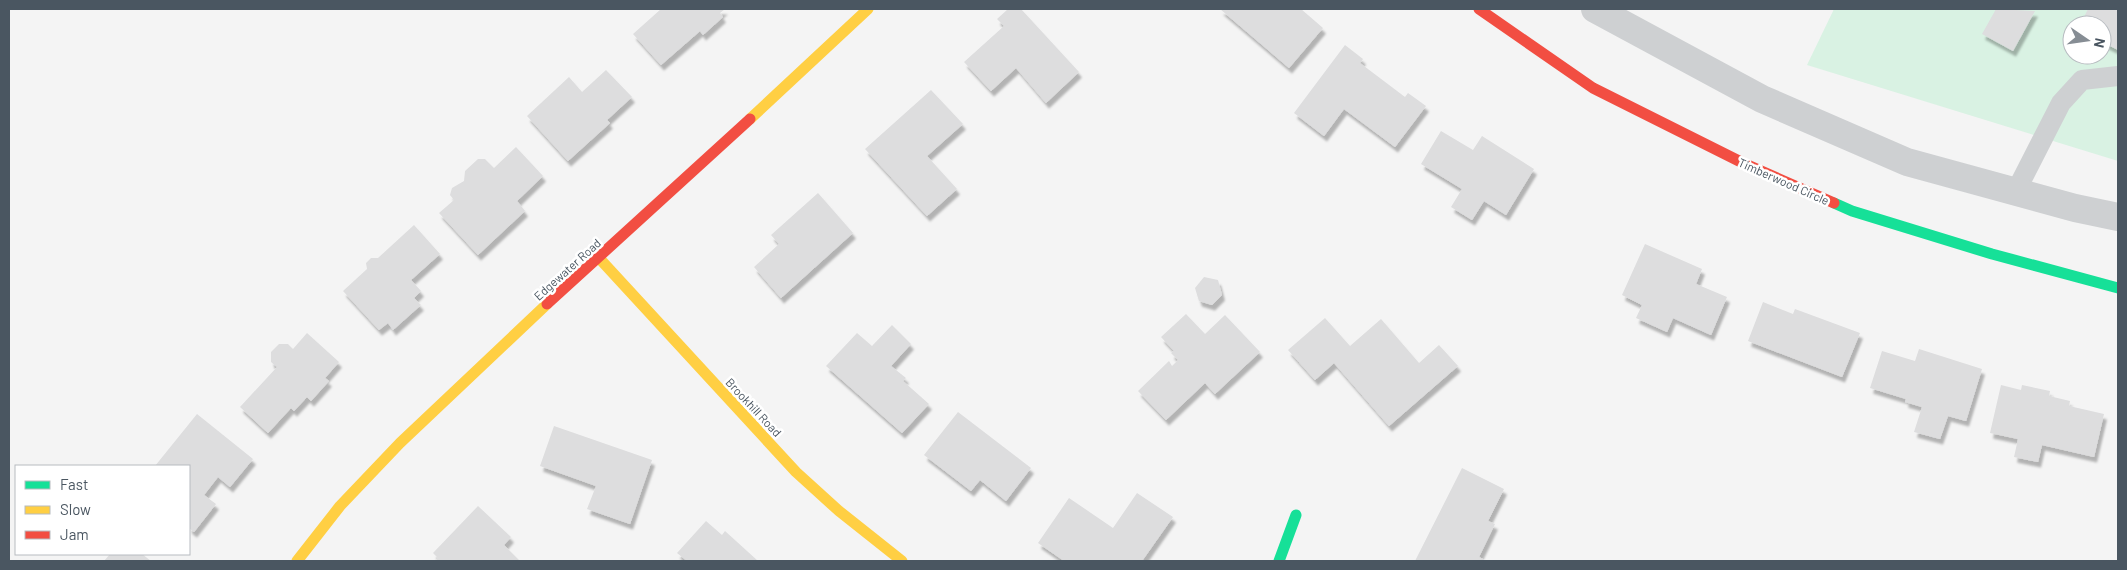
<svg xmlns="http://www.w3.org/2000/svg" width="2127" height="570" font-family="Barlow,sans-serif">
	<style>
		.green { fill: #d9f2e3; fill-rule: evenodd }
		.building { fill: #ddddde; filter: url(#shadow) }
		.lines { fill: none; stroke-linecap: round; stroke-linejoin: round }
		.lane { stroke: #ced0d2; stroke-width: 20 }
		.street { stroke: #ced0d2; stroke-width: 28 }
		.fast { stroke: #16e098; stroke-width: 11 }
		.slow { stroke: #ffcf43; stroke-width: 11 }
		.jam { stroke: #f24e42; stroke-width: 11 }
		.labels { text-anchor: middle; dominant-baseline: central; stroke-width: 5; stroke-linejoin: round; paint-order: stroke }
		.street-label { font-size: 12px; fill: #4a5661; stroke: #fff }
	</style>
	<defs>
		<filter id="shadow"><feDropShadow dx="3" dy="5.5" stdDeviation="1" flood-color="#0004"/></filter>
	</defs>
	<rect width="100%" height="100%" fill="#f4f4f4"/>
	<path class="green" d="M1834 9H2118V161L1807 65ZM2072 25H2102V55H2072Z"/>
	<path class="building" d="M661 9H725L720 13 723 17 703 35 700 31 661 65 633 34Z
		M1008 9H1021L1079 72 1046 103 1016 68 991 91 964 62 1004 26 997 19Z
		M1220 9H1301L1323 28 1289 68Z
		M1996 9 2035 11 2013 51 1982 34Z
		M2088 9H2118V50L2102 42V25H2080Z
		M1345 45 1363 59 1360 63 1405 97 1408 93 1426 106 1395 147 1344 109 1324 136 1294 113Z
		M606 70 632 97 607 120 610 123 568 161 527 116 569 77 582 92Z
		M931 90 963 124 927 156 957 189 927 216 865 149Z
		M1441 131 1473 150 1482 136 1534 169 1506 215 1484 201 1472 220 1451 207 1462 189 1421 164Z
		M516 147 543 176 517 201 525 211 478 255 439 213 454 200 450 195 452 188 464 181 465 171 478 159H485L494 168Z
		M818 193 853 233 781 298 754 267 779 244 771 235Z
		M414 225 440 254 411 280 421 291 414 298 421 305 393 330 388 323 379 330 343 291 367 269 366 263 371 258H378Z
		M1645 244 1702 269 1696 284 1727 297 1711 335 1673 318 1667 332 1636 318 1642 305 1622 295Z
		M1204 277 1218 280 1222 295 1212 305 1199 301 1195 288Z
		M1763 302 1793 314 1795 309 1860 333 1842 377 1748 341Z
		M1186 314 1205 334 1225 315 1260 352 1215 394 1205 383 1166 420 1138 391 1169 361 1172 366 1178 360 1171 353 1174 351 1161 337Z
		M1325 318 1350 346 1381 319 1419 363 1439 345 1458 366 1389 426 1334 363 1315 380 1288 350Z
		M892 325 911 344 891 366 906 378 903 381 929 404 902 433 826 366 857 333 872 346Z
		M307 333 339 362 325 378 329 381 311 401 307 397 294 411 291 408 268 433 240 407 277 367 271 362V352L279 344H288L293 349Z
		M1919 349 1982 369 1966 421 1948 416 1940 439 1914 432 1922 407 1905 402 1906 399 1870 388 1882 351 1915 361Z
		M2001 385 2021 390 2022 385 2050 391 2049 396 2070 401 2069 406 2104 414 2094 457 2042 445 2038 462 2014 457 2018 439 1990 433Z
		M958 412 1031 468 1006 501 980 480 971 491 924 455Z
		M197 414 253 459 230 487 218 477 204 495 216 504 194 532 189 528V466H155Z
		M554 426 652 460 630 524 587 509 596 486 540 466Z
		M1462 468 1504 489 1488 521 1495 524 1479 557 1487 561H1415Z
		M1137 493 1173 517 1142 561H1064L1038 543 1069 498 1113 528Z
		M478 506 511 537 504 545 519 560 435 561 438 558 433 553Z
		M706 521 722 535 725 531 758 561H687L677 553Z
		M110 554H142L151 561H104Z"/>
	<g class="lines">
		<path class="lane" d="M2016 191 2061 103 2082 80 2118 76"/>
		<path class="street" d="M1595 9 1762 99 1907 162 2075 208 2118 217"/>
		<path class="fast" d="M1834 203 1852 211 1992 254 2118 288
			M1279 561 1296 515"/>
		<path class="slow" d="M750 119 868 9
			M599 258 796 472 839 511 902 561
			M297 561 340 506 400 443 547 304"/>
		<path class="jam" d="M1479 9 1593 88 1743 163 1834 203
			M547 304 750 119"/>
	</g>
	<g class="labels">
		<g class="street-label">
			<text transform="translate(1784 181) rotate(24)">Timberwood Circle</text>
			<text transform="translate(567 269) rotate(-42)">Edgewater Road</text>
			<text transform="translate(754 407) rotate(47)">Brookhill Road</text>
		</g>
	</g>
	<rect width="2127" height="570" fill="none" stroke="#4a5661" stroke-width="20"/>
	<rect x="15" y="465" width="175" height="90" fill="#ffffff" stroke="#b7bbc0"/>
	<rect x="25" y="481" width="25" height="8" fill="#16e098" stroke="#b7bbc0"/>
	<text x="60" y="490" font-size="15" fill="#4a5661">Fast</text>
	<rect x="25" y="506" width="25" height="8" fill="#ffcf43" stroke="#b7bbc0"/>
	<text x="60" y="515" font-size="15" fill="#4a5661">Slow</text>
	<rect x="25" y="531" width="25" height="8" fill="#f24e42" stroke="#b7bbc0"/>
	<text x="60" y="540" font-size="15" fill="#4a5661">Jam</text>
	<g transform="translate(2087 40) rotate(103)"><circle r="24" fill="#ffffff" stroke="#b7bbc0"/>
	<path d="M0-4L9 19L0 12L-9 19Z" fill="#868d94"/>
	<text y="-8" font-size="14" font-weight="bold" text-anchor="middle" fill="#4a5661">N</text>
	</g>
</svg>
